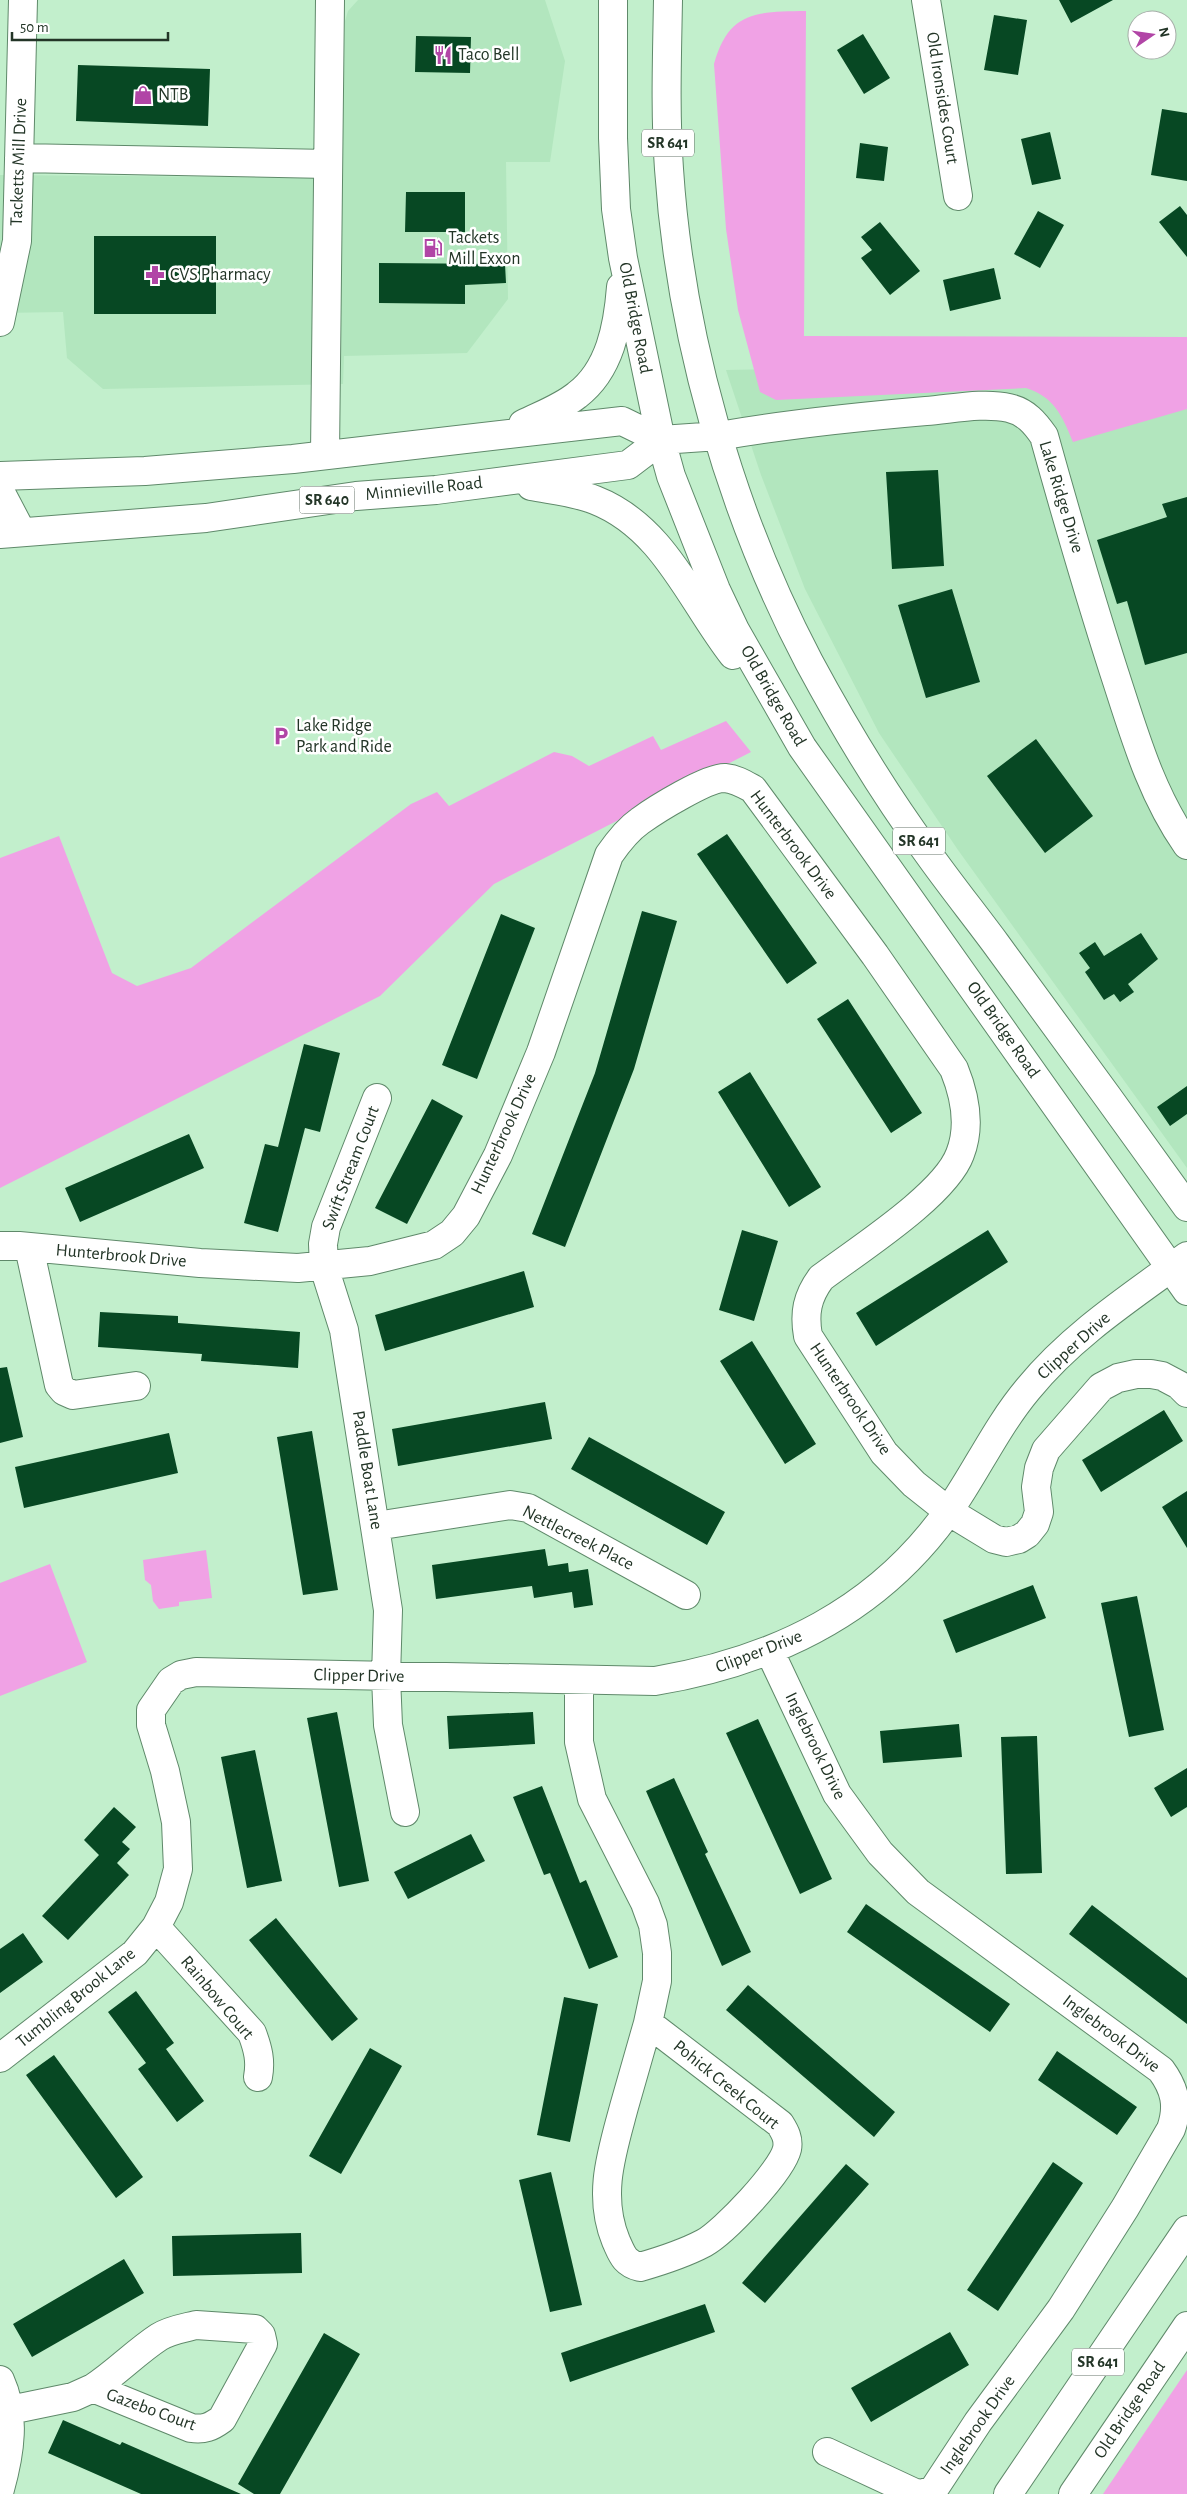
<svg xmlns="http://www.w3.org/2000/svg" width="1187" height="2494" font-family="'Alegreya Sans',sans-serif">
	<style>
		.built { fill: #b2e6be }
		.green { fill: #f0a2e5 }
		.building { fill: #074823 }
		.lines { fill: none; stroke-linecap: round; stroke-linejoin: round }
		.minor-casing { stroke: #5f896a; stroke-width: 30 }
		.major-casing { stroke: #5f896a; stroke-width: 30 }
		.minor { stroke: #fff; stroke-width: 28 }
		.major { stroke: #fff; stroke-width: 28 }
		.labels { text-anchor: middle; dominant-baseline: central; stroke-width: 5; stroke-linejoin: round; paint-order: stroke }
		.shield { fill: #fff; stroke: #657268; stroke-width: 1 }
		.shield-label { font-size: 16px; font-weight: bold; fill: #233527 }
		.poi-label { font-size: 18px; fill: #233527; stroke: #fff; text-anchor: start }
		.street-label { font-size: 18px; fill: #233527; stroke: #fff }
	</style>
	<rect width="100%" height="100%" fill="#c2efcc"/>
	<path class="built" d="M358 0H545L565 61 550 162H506L508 299 467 353 344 356 343 384 103 389 67 358 63 312 0 313V175L342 178 345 21 348 11Z
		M1074 363 1187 398V1168L958 850 879 733 805 589 761 475 726 370Z"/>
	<path class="green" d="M806 11 804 336 1187 337V409L1073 442C1062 415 1054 397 1026 388L776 400 760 392 738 310 726 229 714 64C729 10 757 12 806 11Z
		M726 721 751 752 494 884 380 996 0 1188V858L59 836 112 973 137 986 191 968 411 804 437 792 449 806 554 752 572 756 589 766 653 736 661 750Z
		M206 1550 212 1598 179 1602V1606L159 1609 153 1601 151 1585 145 1580 143 1560Z
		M50 1564 87 1662 0 1696V1583Z
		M1187 2370V2494H1103Z"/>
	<path class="building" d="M1059 0H1113L1071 23Z
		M994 15 1027 20 1018 75 984 70Z
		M863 34 890 78 864 94 837 50Z
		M416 36 471 37 470 73 415 72Z
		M78 65 210 69 208 126 76 121Z
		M1162 109 1187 113V181L1151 175Z
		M1050 132 1061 179 1032 185 1021 139Z
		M860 143 888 147 884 181 856 178Z
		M406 192H465V232H405Z
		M1180 206 1187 215V257L1159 222Z
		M1038 211 1064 225 1040 268 1014 254Z
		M880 222 920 271 890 295 861 258 872 250 861 237Z
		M94 236H216V314H94Z
		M379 263 505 264 506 283 465 285V304L379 303Z
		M994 268 1001 299 950 311 943 280Z
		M938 470 944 566 892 569 886 472Z
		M1187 497V653L1145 665 1127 601 1117 604 1097 540 1167 517 1162 504Z
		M952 589 980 682 926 698 898 605Z
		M1036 739 1093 816 1045 853 987 776Z
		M727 834 817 963 787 984 697 854Z
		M642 911 677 921 634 1069 565 1247 532 1234 595 1073Z
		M501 914 535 928 477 1079 442 1065Z
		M1141 933 1158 959 1128 984 1134 992 1120 1002 1114 994 1104 1000 1085 972 1090 968 1079 953 1095 942 1104 956Z
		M848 999 922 1113 891 1133 817 1019Z
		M304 1044 340 1053 320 1132 305 1128 278 1232 244 1223 265 1144 278 1147Z
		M750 1072 821 1187 789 1207 718 1092Z
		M1187 1086V1114L1170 1126 1157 1107Z
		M432 1099 463 1116 407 1224 375 1208Z
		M189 1134 204 1168 80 1222 65 1188Z
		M742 1230 778 1241 754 1321 719 1310Z
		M988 1230 1008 1262 876 1346 856 1313Z
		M524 1271 534 1307 385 1351 375 1315Z
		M100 1312 178 1316V1323L300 1332 298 1368 201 1361 202 1354 98 1347Z
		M752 1341 816 1444 785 1464 720 1361Z
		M7 1367 23 1437 0 1443V1368Z
		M545 1402 552 1439 398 1466 392 1429Z
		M1164 1410 1183 1441 1101 1492 1082 1460Z
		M312 1431 338 1590 303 1595 277 1437Z
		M169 1433 178 1473 24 1508 15 1467Z
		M589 1437 725 1512 707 1545 571 1469Z
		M1187 1491V1548L1162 1507Z
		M545 1549 548 1566 568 1563 569 1572 588 1569 593 1605 574 1608 572 1592 534 1598 532 1586 436 1599 432 1565Z
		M1033 1585 1046 1618 956 1653 943 1620Z
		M1137 1596 1164 1730 1129 1737 1101 1603Z
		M337 1712 369 1881 339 1887 307 1718Z
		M533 1712 535 1744 449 1749 447 1716Z
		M758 1719 832 1879 800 1894 726 1733Z
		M959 1724 962 1757 883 1763 880 1731Z
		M1037 1736 1042 1873 1006 1874 1001 1737Z
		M255 1750 282 1881 247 1888 221 1757Z
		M1187 1768V1807L1171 1817 1154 1788Z
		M674 1778 708 1852 705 1854 751 1952 722 1966 646 1791Z
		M542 1786 580 1883 586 1880 618 1957 589 1969 550 1873 544 1875 513 1797Z
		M114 1807 136 1827 122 1842 130 1849 117 1863 129 1875 68 1940 42 1916 99 1855 84 1840Z
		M471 1834 485 1861 408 1899 394 1872Z
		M866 1904 1010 2004 990 2032 847 1932Z
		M1092 1905 1187 1978V2024L1069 1934Z
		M276 1918 358 2019 332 2041 249 1940Z
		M23 1933 43 1962 0 1993V1949Z
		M748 1985 895 2112 874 2137 726 2010Z
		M136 1991 174 2043 166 2049 204 2101 177 2122 138 2069 146 2063 108 2012Z
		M564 1997 598 2004 570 2142 537 2135Z
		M370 2048 402 2066 341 2174 309 2156Z
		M1057 2051 1137 2107 1117 2135 1038 2080Z
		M54 2055 143 2177 116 2198 26 2075Z
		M1053 2162 1083 2183 998 2311 967 2290Z
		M846 2164 869 2184 765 2303 742 2283Z
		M551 2172 582 2305 550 2312 519 2180Z
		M301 2233 302 2273 173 2276 172 2236Z
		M124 2259 144 2293 32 2357 13 2324Z
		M705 2304 715 2332 570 2382 561 2353Z
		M950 2332 969 2365 871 2422 851 2388Z
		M324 2333 360 2354 280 2494H254L238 2484Z
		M63 2420 120 2445 122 2442 241 2494H141L48 2453Z"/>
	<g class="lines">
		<g class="minor-casing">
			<path id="minor" d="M926 0 958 196
				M19 158 328 164
				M0 322 17 241 23 0
				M719 436C788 424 856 417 926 411 952 409 984 402 1009 408 1026 412 1035 423 1044 436 1066 515 1089 594 1114 672 1134 733 1150 792 1187 845
				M325 455 330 0
				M0 491 21 531
				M377 1098 326 1227 323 1244 324 1267 344 1330 388 1610 386 1677 388 1725 405 1812
				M0 1246H19L200 1263 298 1268 370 1261 434 1245 452 1233 466 1216 498 1155 541 1052 609 855C618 842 627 830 640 821 655 810 708 777 725 778 736 779 744 784 753 789L875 955 954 1069C965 1096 971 1126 960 1154 945 1195 858 1250 821 1278 807 1297 804 1313 808 1336L884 1453 914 1484 948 1511 994 1539 1006 1542 1019 1539 1027 1534 1035 1524 1039 1512 1036 1487 1039 1468 1046 1450 1101 1387 1118 1378 1136 1374H1151L1162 1376 1179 1385 1187 1393
				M29 1247 59 1385 64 1391 73 1395 136 1386
				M376 1526 510 1505 528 1508 686 1595
				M770 1652 837 1794 880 1853 918 1892 1161 2070C1175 2089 1179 2106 1171 2129L1125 2208 1061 2309 978 2422 934 2489 924 2494 915 2493 827 2452
				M579 1680V1742L592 1799 645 1903 653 1925 657 1953V1981L648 2023
				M156 1927 252 2033C258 2049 261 2061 258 2077
				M648 2023 780 2124C785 2132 789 2139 787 2149 782 2171 724 2232 704 2243 685 2253 661 2261 640 2267 624 2263 622 2254 616 2241 597 2195 612 2152 624 2107 632 2079 640 2051 648 2023Z
				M0 2058 135 1953 156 1927 169 1902 178 1869 176 1822 165 1771 151 1725V1710L171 1681 181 1675 196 1672 655 1681C775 1661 879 1611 950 1509 977 1470 997 1426 1028 1389 1072 1335 1131 1297 1187 1256
				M196 2325 255 2329 261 2335 263 2344 222 2419C211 2427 204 2430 191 2428L93 2388C116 2373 136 2352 159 2337 170 2330 184 2328 196 2325Z
				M0 2380C16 2415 10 2453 0 2489
				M10 2410 73 2397 93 2388"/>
		</g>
		<g class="major-casing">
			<path id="major" d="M613 0V138L616 209 623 258 661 440 671 476 716 590 735 630 802 747 1187 1291
				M668 0C667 57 665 113 669 169 680 336 731 514 809 662 844 727 883 792 927 852 949 883 973 913 996 944 1060 1031 1124 1119 1187 1207
				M523 424C541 415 561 408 577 395 610 370 618 326 621 287
				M0 476 145 471 293 459 622 421 661 440 719 436
				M531 486C552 490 575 492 595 500 664 527 690 600 733 655
				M0 534 206 518 356 496 436 490 628 465 661 440
				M1008 2494 1187 2230
				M1073 2494 1187 2326"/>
		</g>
		<use href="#minor" class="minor"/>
		<use href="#major" class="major"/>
	</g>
	<defs>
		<g id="restaurant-bare" transform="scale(1.5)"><path d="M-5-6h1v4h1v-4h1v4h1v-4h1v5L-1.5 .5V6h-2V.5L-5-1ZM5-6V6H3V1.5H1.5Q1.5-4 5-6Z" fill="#b145a6" stroke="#fff" stroke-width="2.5" paint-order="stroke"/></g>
		<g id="shop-bare" transform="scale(1.5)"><path d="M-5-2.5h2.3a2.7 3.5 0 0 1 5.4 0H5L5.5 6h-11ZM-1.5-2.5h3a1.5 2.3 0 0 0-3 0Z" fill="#b145a6" stroke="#fff" stroke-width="2.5" paint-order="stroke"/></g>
		<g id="fuel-bare" transform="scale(1.5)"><path d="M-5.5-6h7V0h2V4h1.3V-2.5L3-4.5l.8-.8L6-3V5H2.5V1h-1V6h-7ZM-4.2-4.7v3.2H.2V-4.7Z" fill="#b145a6" stroke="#fff" stroke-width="2.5" paint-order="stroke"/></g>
		<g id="pharmacy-bare" transform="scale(1.5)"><path d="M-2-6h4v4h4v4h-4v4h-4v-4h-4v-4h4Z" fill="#b145a6" stroke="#fff" stroke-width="2.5" paint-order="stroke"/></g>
		<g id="parking-bare" transform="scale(1.5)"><path d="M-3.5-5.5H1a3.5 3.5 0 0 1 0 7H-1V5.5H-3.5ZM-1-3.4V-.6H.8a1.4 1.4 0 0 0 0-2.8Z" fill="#b145a6" stroke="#fff" stroke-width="2.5" paint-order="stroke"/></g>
	</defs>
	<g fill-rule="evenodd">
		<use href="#restaurant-bare" x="443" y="55"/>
		<use href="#shop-bare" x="143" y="95"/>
		<use href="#fuel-bare" x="433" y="248"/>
		<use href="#pharmacy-bare" x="155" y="275"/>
		<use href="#parking-bare" x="281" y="736"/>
	</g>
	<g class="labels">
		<g class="shield">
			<rect x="642" y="129.5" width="52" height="27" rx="4"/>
			<rect x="299.5" y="486.5" width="55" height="27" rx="4"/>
			<rect x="893" y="827.5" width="52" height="27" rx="4"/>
			<rect x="1072" y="2348.5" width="52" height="27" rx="4"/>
		</g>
		<g class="shield-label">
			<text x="668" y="143">SR 641</text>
			<text x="327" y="500">SR 640</text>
			<text x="919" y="841">SR 641</text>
			<text x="1098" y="2362">SR 641</text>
		</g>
		<g class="poi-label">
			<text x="458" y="55">Taco Bell</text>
			<text x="158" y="95">NTB</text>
			<text x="448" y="238">Tackets<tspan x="448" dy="21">Mill Exxon</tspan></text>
			<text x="170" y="275">CVS Pharmacy</text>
			<text x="296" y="726">Lake Ridge<tspan x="296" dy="21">Park and Ride</tspan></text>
		</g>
		<g class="street-label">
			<text transform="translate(942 98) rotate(81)">Old Ironsides Court</text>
			<text transform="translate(19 162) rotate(-88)">Tacketts Mill Drive</text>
			<text transform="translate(635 318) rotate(79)">Old Bridge Road</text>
			<text transform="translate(424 489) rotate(-6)">Minnieville Road</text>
			<text transform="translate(1061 497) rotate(73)">Lake Ridge Drive</text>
			<text transform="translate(773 696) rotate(60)">Old Bridge Road</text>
			<text transform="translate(793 845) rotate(53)">Hunterbrook Drive</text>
			<text transform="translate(1003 1030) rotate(55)">Old Bridge Road</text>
			<text transform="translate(504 1134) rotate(-65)">Hunterbrook Drive</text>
			<text transform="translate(351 1168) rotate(-69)">Swift Stream Court</text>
			<text transform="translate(121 1256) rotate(5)">Hunterbrook Drive</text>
			<text transform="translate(1074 1346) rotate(-42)">Clipper Drive</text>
			<text transform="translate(850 1399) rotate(56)">Hunterbrook Drive</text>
			<text transform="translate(367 1470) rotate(81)">Paddle Boat Lane</text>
			<text transform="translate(578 1538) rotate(27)">Nettlecreek Place</text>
			<text transform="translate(759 1652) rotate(-21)">Clipper Drive</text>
			<text transform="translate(359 1676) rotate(1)">Clipper Drive</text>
			<text transform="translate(815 1746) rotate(64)">Inglebrook Drive</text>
			<text transform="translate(76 1998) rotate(-39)">Tumbling Brook Lane</text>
			<text transform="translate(217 1998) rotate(50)">Rainbow Court</text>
			<text transform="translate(1111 2034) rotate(37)">Inglebrook Drive</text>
			<text transform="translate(726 2085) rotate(39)">Pohick Creek Court</text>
			<text transform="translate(151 2410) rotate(20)">Gazebo Court</text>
			<text transform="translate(1130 2410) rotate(-56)">Old Bridge Road</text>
			<text transform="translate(978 2425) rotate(-55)">Inglebrook Drive</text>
		</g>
	</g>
	<g transform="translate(1152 35) rotate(77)"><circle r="24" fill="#ffffff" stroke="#a7aea9"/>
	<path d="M0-4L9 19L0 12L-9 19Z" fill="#b145a6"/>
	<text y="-8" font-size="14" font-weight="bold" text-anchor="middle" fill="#233527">N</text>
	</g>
	<path d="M12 32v8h156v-8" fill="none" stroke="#233527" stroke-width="2.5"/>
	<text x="20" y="32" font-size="15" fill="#233527" stroke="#ffffff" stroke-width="4" paint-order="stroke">50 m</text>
</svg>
